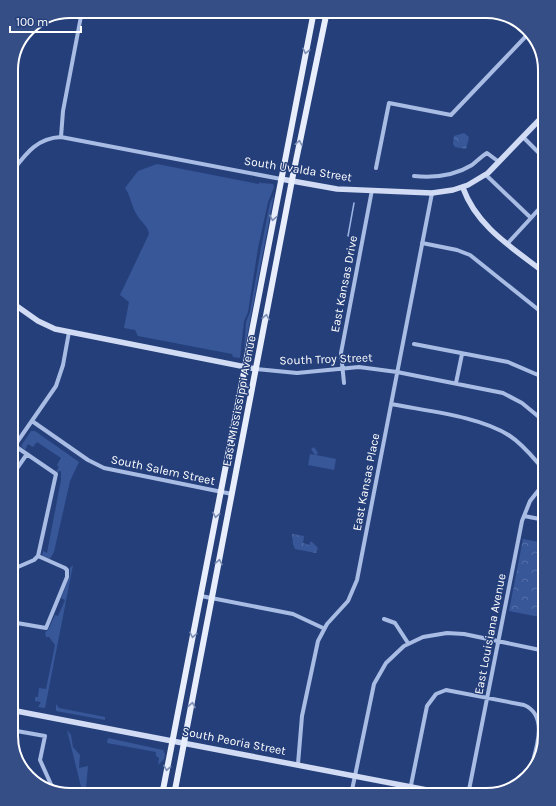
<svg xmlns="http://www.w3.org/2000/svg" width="556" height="806" font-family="Karla,sans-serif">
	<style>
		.grass { fill: #385798 }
		.forest { fill: url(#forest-crowns) }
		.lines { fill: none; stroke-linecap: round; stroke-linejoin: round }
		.stream { stroke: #9db5e5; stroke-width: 1.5 }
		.street { stroke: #a8bce4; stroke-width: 4 }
		.secondary { stroke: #d1dcf4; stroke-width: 5.5 }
		.primary { stroke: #e8eefc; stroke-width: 6 }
		.oneway { stroke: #7d8eb5 }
		.labels { text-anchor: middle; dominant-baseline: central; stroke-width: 3; stroke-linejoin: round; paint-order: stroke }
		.street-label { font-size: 12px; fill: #fff; stroke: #253f7b }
		.rim { fill: none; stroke: #fff; stroke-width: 2 }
	</style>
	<defs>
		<pattern id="forest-crowns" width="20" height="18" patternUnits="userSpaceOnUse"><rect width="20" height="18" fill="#385798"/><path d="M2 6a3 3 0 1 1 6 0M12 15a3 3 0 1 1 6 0" fill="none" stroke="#5670a7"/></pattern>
	</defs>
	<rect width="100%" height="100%" fill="#253f7b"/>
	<path class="grass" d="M157 164 258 184 261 182 262 184 263 183 273 184 274 187 268 202 258 248 248 312 244 321 240 358 233 357 232 354 138 336 135 330 124 328 129 302 120 295 149 234C148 226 141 222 137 215 131 206 131 196 125 188L138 171Z
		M274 195 244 352 246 322 250 312 261 248 270 203Z
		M31 431H35L79 462 70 481 54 552 50 559 42 556 43 551 47 553 61 480V471L56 472 59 467 57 465 61 458 37 442 33 447 28 444 25 450 21 446Z
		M314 447 318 453 316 455 336 459 334 470 308 465 310 454 315 455 311 449Z
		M73 565 45 708 38 707 41 702 35 701V697H38L39 688 46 689 55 645 49 637H46L45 633 49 628 55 615 58 616 65 600 61 598 70 576V568Z
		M56 704 59 708 105 717V720L56 711Z
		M67 730 71 735 73 747 80 755 79 768 88 766 86 788 89 789 88 794 94 795H83Z
		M108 738 163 750 165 754 164 759 158 765 159 758 156 756V752L107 743Z"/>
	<path class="forest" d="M464 133 469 137 466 149 455 147 453 144 454 136Z
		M292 534 304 536 303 543 309 545 311 541 318 548 316 553 295 549 293 544Z
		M523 539 545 543V618L509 611Z"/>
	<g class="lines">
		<path class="stream" d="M348 236 354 203"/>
		<path class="street" d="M306 11 326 15
			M61 137 63 111 82 11
			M523 137 545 159
			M376 168 389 103 451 115 529 33
			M11 173C25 155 36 138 61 137L281 179
			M486 175 531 218 508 243
			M414 176C434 178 454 176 472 165 477 161 482 156 487 153L499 162
			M531 218 538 210
			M422 243 457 250 470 255 545 315
			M414 344 508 362 545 378
			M256 369 297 373 359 367 397 372 503 393 522 403 545 422
			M344 383 341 353 372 190
			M456 383 462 354
			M391 404C426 411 480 416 510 436 524 445 534 459 545 471
			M32 421 88 460 104 468 232 494
			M11 451 56 386 63 365 69 332
			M11 477 27 454
			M524 516 545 520
			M11 570 34 560 38 556 56 474 15 446
			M201 596 293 614 323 628
			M384 619 395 623 408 643
			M11 622 46 628 67 577V570L65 568 38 556
			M11 730 45 736 40 760 54 791
			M298 764 302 716 318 641 327 624 348 601 357 580 432 193
			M351 795 374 684 386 663 404 646 423 637 447 633 464 634 545 651
			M409 795 427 706 436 694 446 690 524 705C550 716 535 751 530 772
			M468 795 522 521 530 501 545 482"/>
		<path class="secondary" d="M281 179 337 189 432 193 453 190 468 185 488 173 545 114
			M463 188C477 227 513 248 545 273
			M11 302 38 321 55 329 256 369
			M11 710 453 795"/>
		<path class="primary" d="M162 795 314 11
			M174 795 293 175 327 11"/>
	</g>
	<defs><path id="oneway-chevron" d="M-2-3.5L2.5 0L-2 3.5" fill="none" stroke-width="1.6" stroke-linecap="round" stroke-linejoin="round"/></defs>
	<g class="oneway">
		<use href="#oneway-chevron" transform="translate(306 51) rotate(102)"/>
		<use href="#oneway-chevron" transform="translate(299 143) rotate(-79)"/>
		<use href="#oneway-chevron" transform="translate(273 218) rotate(101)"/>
		<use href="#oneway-chevron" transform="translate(266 317) rotate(-79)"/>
		<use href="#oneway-chevron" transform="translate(216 515) rotate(101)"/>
		<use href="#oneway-chevron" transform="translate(219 562) rotate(-79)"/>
		<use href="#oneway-chevron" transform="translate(193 635) rotate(101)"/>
		<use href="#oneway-chevron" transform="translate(192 705) rotate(-79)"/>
		<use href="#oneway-chevron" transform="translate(167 768) rotate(101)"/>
	</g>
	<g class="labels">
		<g class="street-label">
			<text transform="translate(298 169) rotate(9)">South Uvalda Street</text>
			<text transform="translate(344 284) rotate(-79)">East Kansas Drive</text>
			<text transform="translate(326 359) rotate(-2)">South Troy Street</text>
			<text transform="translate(239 401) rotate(-79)">East Mississippi Avenue</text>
			<text transform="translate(163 470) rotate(12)">South Salem Street</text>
			<text transform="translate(366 482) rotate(-79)">East Kansas Place</text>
			<text transform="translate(490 634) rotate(-79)">East Louisiana Avenue</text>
			<text transform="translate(234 741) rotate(11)">South Peoria Street</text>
		</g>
	</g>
	<path d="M0 0H556V806H0ZM70 18H486A52 52 0 0 1 538 70V736A52 52 0 0 1 486 788H70A52 52 0 0 1 18 736V70A52 52 0 0 1 70 18Z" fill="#364e86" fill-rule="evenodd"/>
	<path class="rim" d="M70 18H486A52 52 0 0 1 538 70V736A52 52 0 0 1 486 788H70A52 52 0 0 1 18 736V70A52 52 0 0 1 70 18Z"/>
	<path d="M10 26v6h71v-6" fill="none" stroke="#ffffff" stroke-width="2"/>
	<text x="16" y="26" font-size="12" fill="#ffffff" stroke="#253f7b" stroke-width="3" paint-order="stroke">100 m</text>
</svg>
